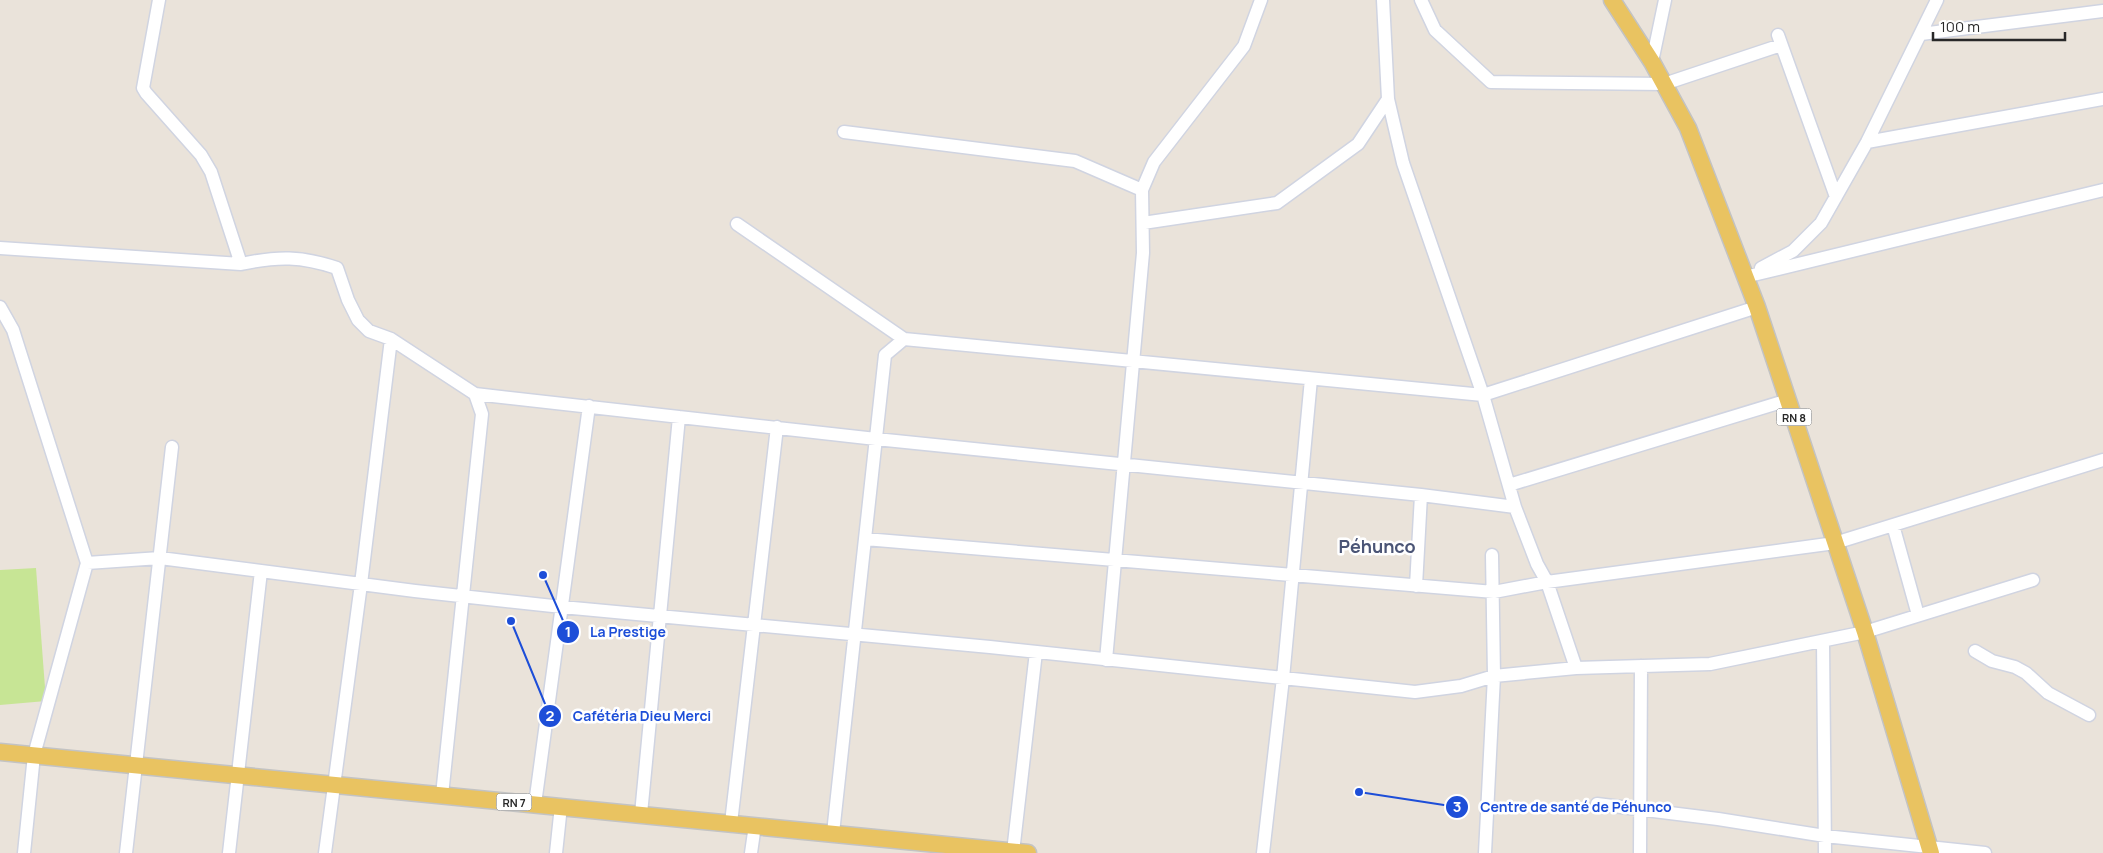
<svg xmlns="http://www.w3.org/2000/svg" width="2103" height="853" font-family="Manrope,sans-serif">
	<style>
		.pitch { fill: #c7e595 }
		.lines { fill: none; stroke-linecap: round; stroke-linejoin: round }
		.minor-casing { stroke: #d0d4e1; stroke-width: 15 }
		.major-casing { stroke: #c3c3c3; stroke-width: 19 }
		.minor { stroke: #fff; stroke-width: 12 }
		.major { stroke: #e9c361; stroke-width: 16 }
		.labels { text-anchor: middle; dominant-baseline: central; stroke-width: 5; stroke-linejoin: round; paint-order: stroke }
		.shield { fill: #fff; stroke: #686868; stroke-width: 1 }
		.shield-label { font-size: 11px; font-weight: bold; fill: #282828 }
		.district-label { font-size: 18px; font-weight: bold; fill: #4b5576; stroke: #fff }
		.leader { fill: none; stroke: #1d4ed8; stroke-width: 2 }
		.callout-dot { fill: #1d4ed8; stroke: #fff; stroke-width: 2 }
		.mark-label { font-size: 15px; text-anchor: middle; font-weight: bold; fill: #fff }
		.callout-label { font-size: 14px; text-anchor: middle; font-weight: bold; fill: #1d4ed8; stroke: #fff; stroke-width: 5; stroke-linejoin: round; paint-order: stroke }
	</style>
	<rect width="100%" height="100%" fill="#eae3da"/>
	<path class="pitch" d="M36 568 46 701 0 705V570Z"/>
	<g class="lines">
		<g class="minor-casing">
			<path id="minor" d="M159 0 143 88 146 93 201 155 211 172 241 264C278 256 301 256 337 268L348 300 358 320 369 331 391 339 475 394 876 439 1421 495 1515 507
				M1383 0 1388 99 1403 163 1483 395 1515 507 1537 564 1547 582 1576 668
				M1421 0 1435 30 1491 82 1664 84 1781 45
				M1921 34 2103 11
				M1778 35 1836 197
				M1652 62 1665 0
				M844 132 1075 161 1142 190
				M1867 142 2103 99
				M1143 223 1277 203 1358 144 1388 99
				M737 224 904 339 1483 395 1757 307
				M0 248 241 264
				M1761 268 1793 251 1821 223 1867 142 1937 0
				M1745 277 2103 190
				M0 307 13 330 87 563 34 755 24 853
				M1509 485 1788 400
				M1893 525 1918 615
				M865 539 1494 592 1547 582 1835 543 2103 460
				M87 563 160 558 415 591 562 607 990 647 1415 692 1461 686 1494 676 1576 668 1710 664 1865 632 2033 580
				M1416 586 1421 495
				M1823 641 1825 853
				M1975 651 1992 661 2015 667 2026 673 2048 693 2089 715
				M1106 660 1143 253 1142 190 1154 162 1244 46 1261 0
				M442 795 482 414 475 394
				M535 804 589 406
				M1597 804 1718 819 1825 836 1985 853
				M641 814 679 417
				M731 823 777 427
				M833 833 885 355 904 339
				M1013 852 1036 652
				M126 853 172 447
				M229 853 261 571
				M325 853 361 584 391 339
				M556 853 561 806
				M751 853 755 825
				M1263 853 1283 678 1311 379
				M1485 853 1494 676 1492 555
				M1640 853 1641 666"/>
		</g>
		<g class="major-casing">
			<path id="major" d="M1612 0 1652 62 1688 128 1757 307 1865 632 1931 853
				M0 752 1028 853"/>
		</g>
		<use href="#minor" class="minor"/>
		<use href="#major" class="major"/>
	</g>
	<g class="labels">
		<g class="shield">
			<rect x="1776.5" y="408.5" width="35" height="17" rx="4"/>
			<rect x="496.5" y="793.5" width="35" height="17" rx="4"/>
		</g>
		<g class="shield-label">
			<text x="1794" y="417">RN 8</text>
			<text x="514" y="802">RN 7</text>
		</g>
		<g class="district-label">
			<text x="1377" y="546">Péhunco</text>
		</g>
	</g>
	<path class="leader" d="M543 575L568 632M511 621L550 716M1359 792L1457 807"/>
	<g class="callout-dot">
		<circle cx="543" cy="575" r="5"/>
		<circle cx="511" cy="621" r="5"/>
		<circle cx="1359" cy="792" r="5"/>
		<circle cx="568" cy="632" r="12"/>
		<circle cx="550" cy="716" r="12"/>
		<circle cx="1457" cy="807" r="12"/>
	</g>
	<g class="mark-label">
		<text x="568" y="637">1</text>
		<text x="550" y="721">2</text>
		<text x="1457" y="812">3</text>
	</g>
	<g class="callout-label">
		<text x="628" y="637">La Prestige</text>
		<text x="642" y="721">Cafétéria Dieu Merci</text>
		<text x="1576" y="812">Centre de santé de Péhunco</text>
	</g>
	<path d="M1933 32v8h132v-8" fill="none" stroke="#282828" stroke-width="2.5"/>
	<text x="1940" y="32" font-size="15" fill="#282828" stroke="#ffffff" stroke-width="4" paint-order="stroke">100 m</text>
</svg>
